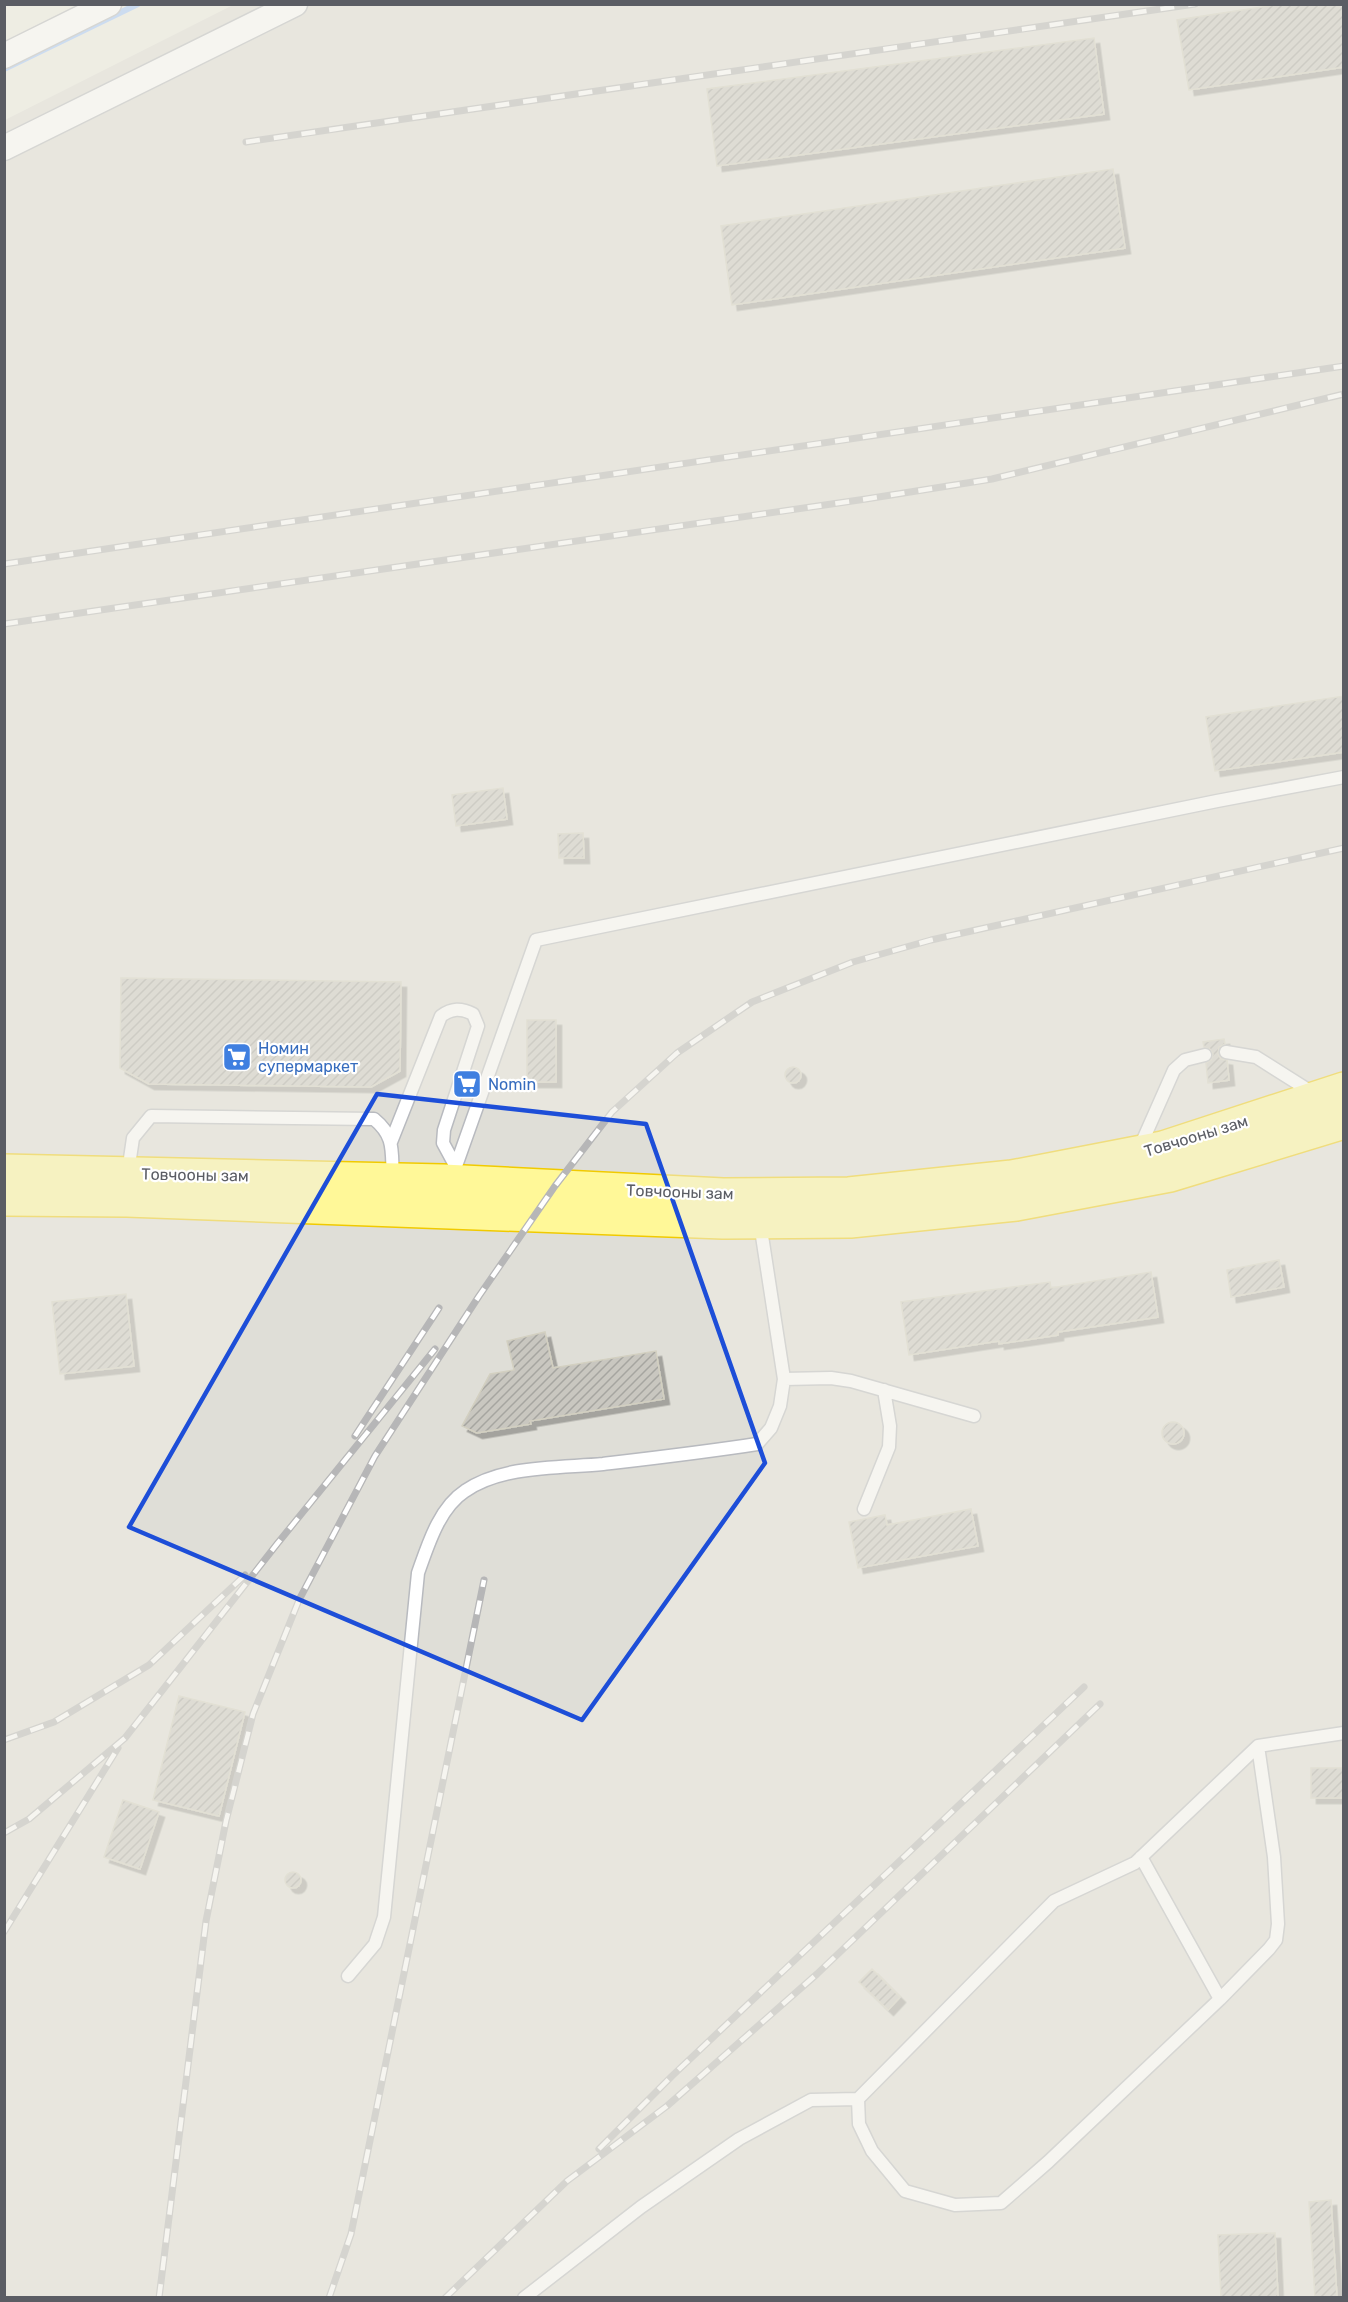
<svg xmlns="http://www.w3.org/2000/svg" width="1348" height="2302" font-family="Rubik,sans-serif">
	<style>
		.industrial { fill: #dfded7 }
		.lines { fill: none; stroke-linecap: round; stroke-linejoin: round }
		.stream { stroke: #a2c8ff; stroke-width: 6 }
		.building { fill: url(#building-hatch); stroke: #d3d0c1; stroke-width: 1.5; filter: url(#shadow) }
		.service-casing { stroke: #b8babf; stroke-width: 15 }
		.minor-casing { stroke: #b8babf; stroke-width: 27 }
		.trunk-casing { stroke: #f1ca00; stroke-width: 36 }
		.service { stroke: #fff; stroke-width: 12 }
		.minor { stroke: #fff; stroke-width: 24 }
		.trunk { stroke: #fff898; stroke-width: 33 }
		.rail-casing { stroke: #b6b6b7; stroke-width: 7 }
		.rail { stroke: #fff; stroke-width: 4.5; stroke-dasharray: 14; stroke-linecap: butt }
		.marked { fill: none; stroke: #1d4ed8; stroke-width: 4.5; stroke-linejoin: round }
		.labels { text-anchor: middle; dominant-baseline: central; stroke-width: 4.5; stroke-linejoin: round; paint-order: stroke }
		.shop-label { font-size: 16px; fill: #366cbe; stroke: #fff; text-anchor: start }
		.street-label { font-size: 16px; fill: #5b5d64; stroke: #fff }
	</style>
	<defs>
		<pattern id="building-hatch" width="6" height="6" patternUnits="userSpaceOnUse" patternTransform="scale(1.5)"><rect width="6" height="6" fill="#c9c7c0"/><path d="M-1 1l2-2M0 6l6-6M5 7l2-2" fill="none" stroke="#a6a5a0"/></pattern>
		<filter id="shadow"><feDropShadow dx="5.5" dy="5.5" stdDeviation="0" flood-color="#0004"/></filter>
	</defs>
	<rect width="100%" height="100%" fill="#eeede3"/>
	<path class="industrial" d="M233 5H1343V2297L5 2298V120Z"/>
	<g class="lines">
		<path class="stream" d="M4 69 138 4"/>
	</g>
	<path class="building" d="M1281 4H1344V67L1189 90 1177 20Z
		M1094 38 1104 114 717 166 707 89Z
		M1113 169 1125 248 732 305 721 226Z
		M1344 696V752L1215 771 1206 717Z
		M503 788 507 819 456 826 452 795Z
		M583 833 584 858H559L558 834Z
		M121 978 401 982 400 1071 371 1087 149 1084 120 1068Z
		M527 1020H556V1082H527Z
		M1224 1039 1225 1044 1219 1047 1218 1054 1221 1059 1227 1060 1229 1080 1208 1083 1206 1063 1211 1060 1213 1054 1210 1049 1204 1047 1203 1042Z
		M785 1075a8 8 0 1 1 16 0a8 8 0 1 1-16 0Z
		M1279 1260 1284 1287 1231 1297 1227 1270Z
		M1151 1272 1158 1317 1058 1332V1335L999 1344V1341L909 1355 901 1302 1050 1282 1051 1288Z
		M126 1294 134 1366 60 1374 52 1302Z
		M545 1332 553 1368 656 1351 664 1399 530 1421 531 1424 477 1433 462 1426 490 1374 514 1370 507 1341Z
		M1162 1433a11 11 0 1 1 22 0a11 11 0 1 1-22 0Z
		M971 1509 978 1546 858 1568 849 1522 885 1515 887 1525Z
		M179 1696 245 1712 219 1816 153 1800Z
		M1311 1768H1344V1798H1311Z
		M123 1800 159 1812 140 1869 104 1857Z
		M285 1880a8 8 0 1 1 16 0a8 8 0 1 1-16 0Z
		M872 1969 900 1997 888 2010 859 1982Z
		M1331 2200 1337 2298H1315L1309 2202Z
		M1275 2233 1278 2298H1221L1218 2235Z"/>
	<g class="lines">
		<g class="service-casing">
			<path id="service" d="M1226 1052 1256 1057 1313 1093
				M391 1142 441 1016C452 1008 461 1008 473 1014L478 1026 444 1130 443 1143 456 1167
				M1139 1149 1174 1070 1185 1060 1205 1055
				M128 1172 133 1138 151 1116 374 1119C396 1137 391 1152 393 1179
				M451 1180 536 940 1217 801 1344 777
				M784 1379 831 1378 851 1381 974 1416
				M864 1509 889 1447 890 1426 884 1390
				M1141 1857 1220 1999
				M348 1976 375 1944 384 1917 418 1573C428 1545 439 1508 465 1491 502 1465 560 1468 603 1464 654 1458 706 1452 757 1444L771 1428 780 1406 784 1379 760 1223
				M858 2099 859 2124 872 2151 905 2191 955 2205 1001 2203 1048 2162 1220 1999 1269 1949 1276 1940 1278 1924 1274 1857 1258 1746
				M524 2298 641 2207 739 2139 811 2100 858 2099 1054 1901 1135 1863 1258 1746 1344 1733"/>
		</g>
		<g class="minor-casing">
			<path id="minor" d="M4 56 109 4
				M4 148 295 4"/>
		</g>
		<g class="trunk-casing">
			<path id="trunk" d="M4 1171 443 1181 723 1195 849 1194 1012 1177 1163 1148 1344 1089
				M4 1199 127 1200 723 1222 850 1221 1016 1204 1170 1175 1344 1122"/>
		</g>
		<use href="#service" class="service"/>
		<use href="#minor" class="minor"/>
		<use href="#trunk" class="trunk"/>
		<g class="rail-casing">
			<path id="rail" d="M246 142 1195 4
				M4 564 1344 366
				M4 624 866 499 992 479 1344 394
				M355 1436 439 1308
				M4 1740 54 1722 149 1665 245 1575
				M4 1833 29 1819 125 1738 277 1544 435 1349
				M4 1932 118 1748
				M599 2149 672 2076 1084 1687
				M159 2298 206 1921 226 1821 253 1714 299 1600 375 1456 479 1296 555 1186 612 1112 677 1053 752 1002 853 962 931 940 1344 848
				M329 2298 351 2234 484 1580
				M445 2298 567 2181 667 2106 817 1974 1100 1704"/>
		</g>
		<use href="#rail" class="rail"/>
	</g>
	<path d="M0 0H1348V2302H0ZM377 1094 646 1124 765 1463 582 1720 129 1527Z" fill="#eeede3" fill-opacity=".55" fill-rule="evenodd"/>
	<path class="marked" d="M377 1094 646 1124 765 1463 582 1720 129 1527Z"/>
	<defs>
		<g id="supermarket-square" transform="scale(1.5)"><rect x="-9" y="-9" width="18" height="18" rx="4" fill="#3f7fe0" stroke="#fff"/><path d="M-6-5.5h2.5l.6 2H6L4.5 2H-2.5L-4.4-4H-6ZM-1.5 3.2a1.3 1.3 0 1 0 .1 0ZM3 3.2a1.3 1.3 0 1 0 .1 0Z" fill="#fff"/></g>
	</defs>
	<g fill-rule="evenodd">
		<use href="#supermarket-square" x="237" y="1057"/>
		<use href="#supermarket-square" x="467" y="1084"/>
	</g>
	<g class="labels">
		<g class="shop-label">
			<text x="258" y="1048">Номин<tspan x="258" dy="18">супермаркет</tspan></text>
			<text x="488" y="1084">Nomin</text>
		</g>
		<g class="street-label">
			<text transform="translate(1196 1136) rotate(-17)">Товчооны зам</text>
			<text transform="translate(195 1175) rotate(1)">Товчооны зам</text>
			<text transform="translate(680 1192) rotate(2)">Товчооны зам</text>
		</g>
	</g>
	<rect width="1348" height="2302" fill="none" stroke="#5b5d64" stroke-width="12"/>
</svg>
